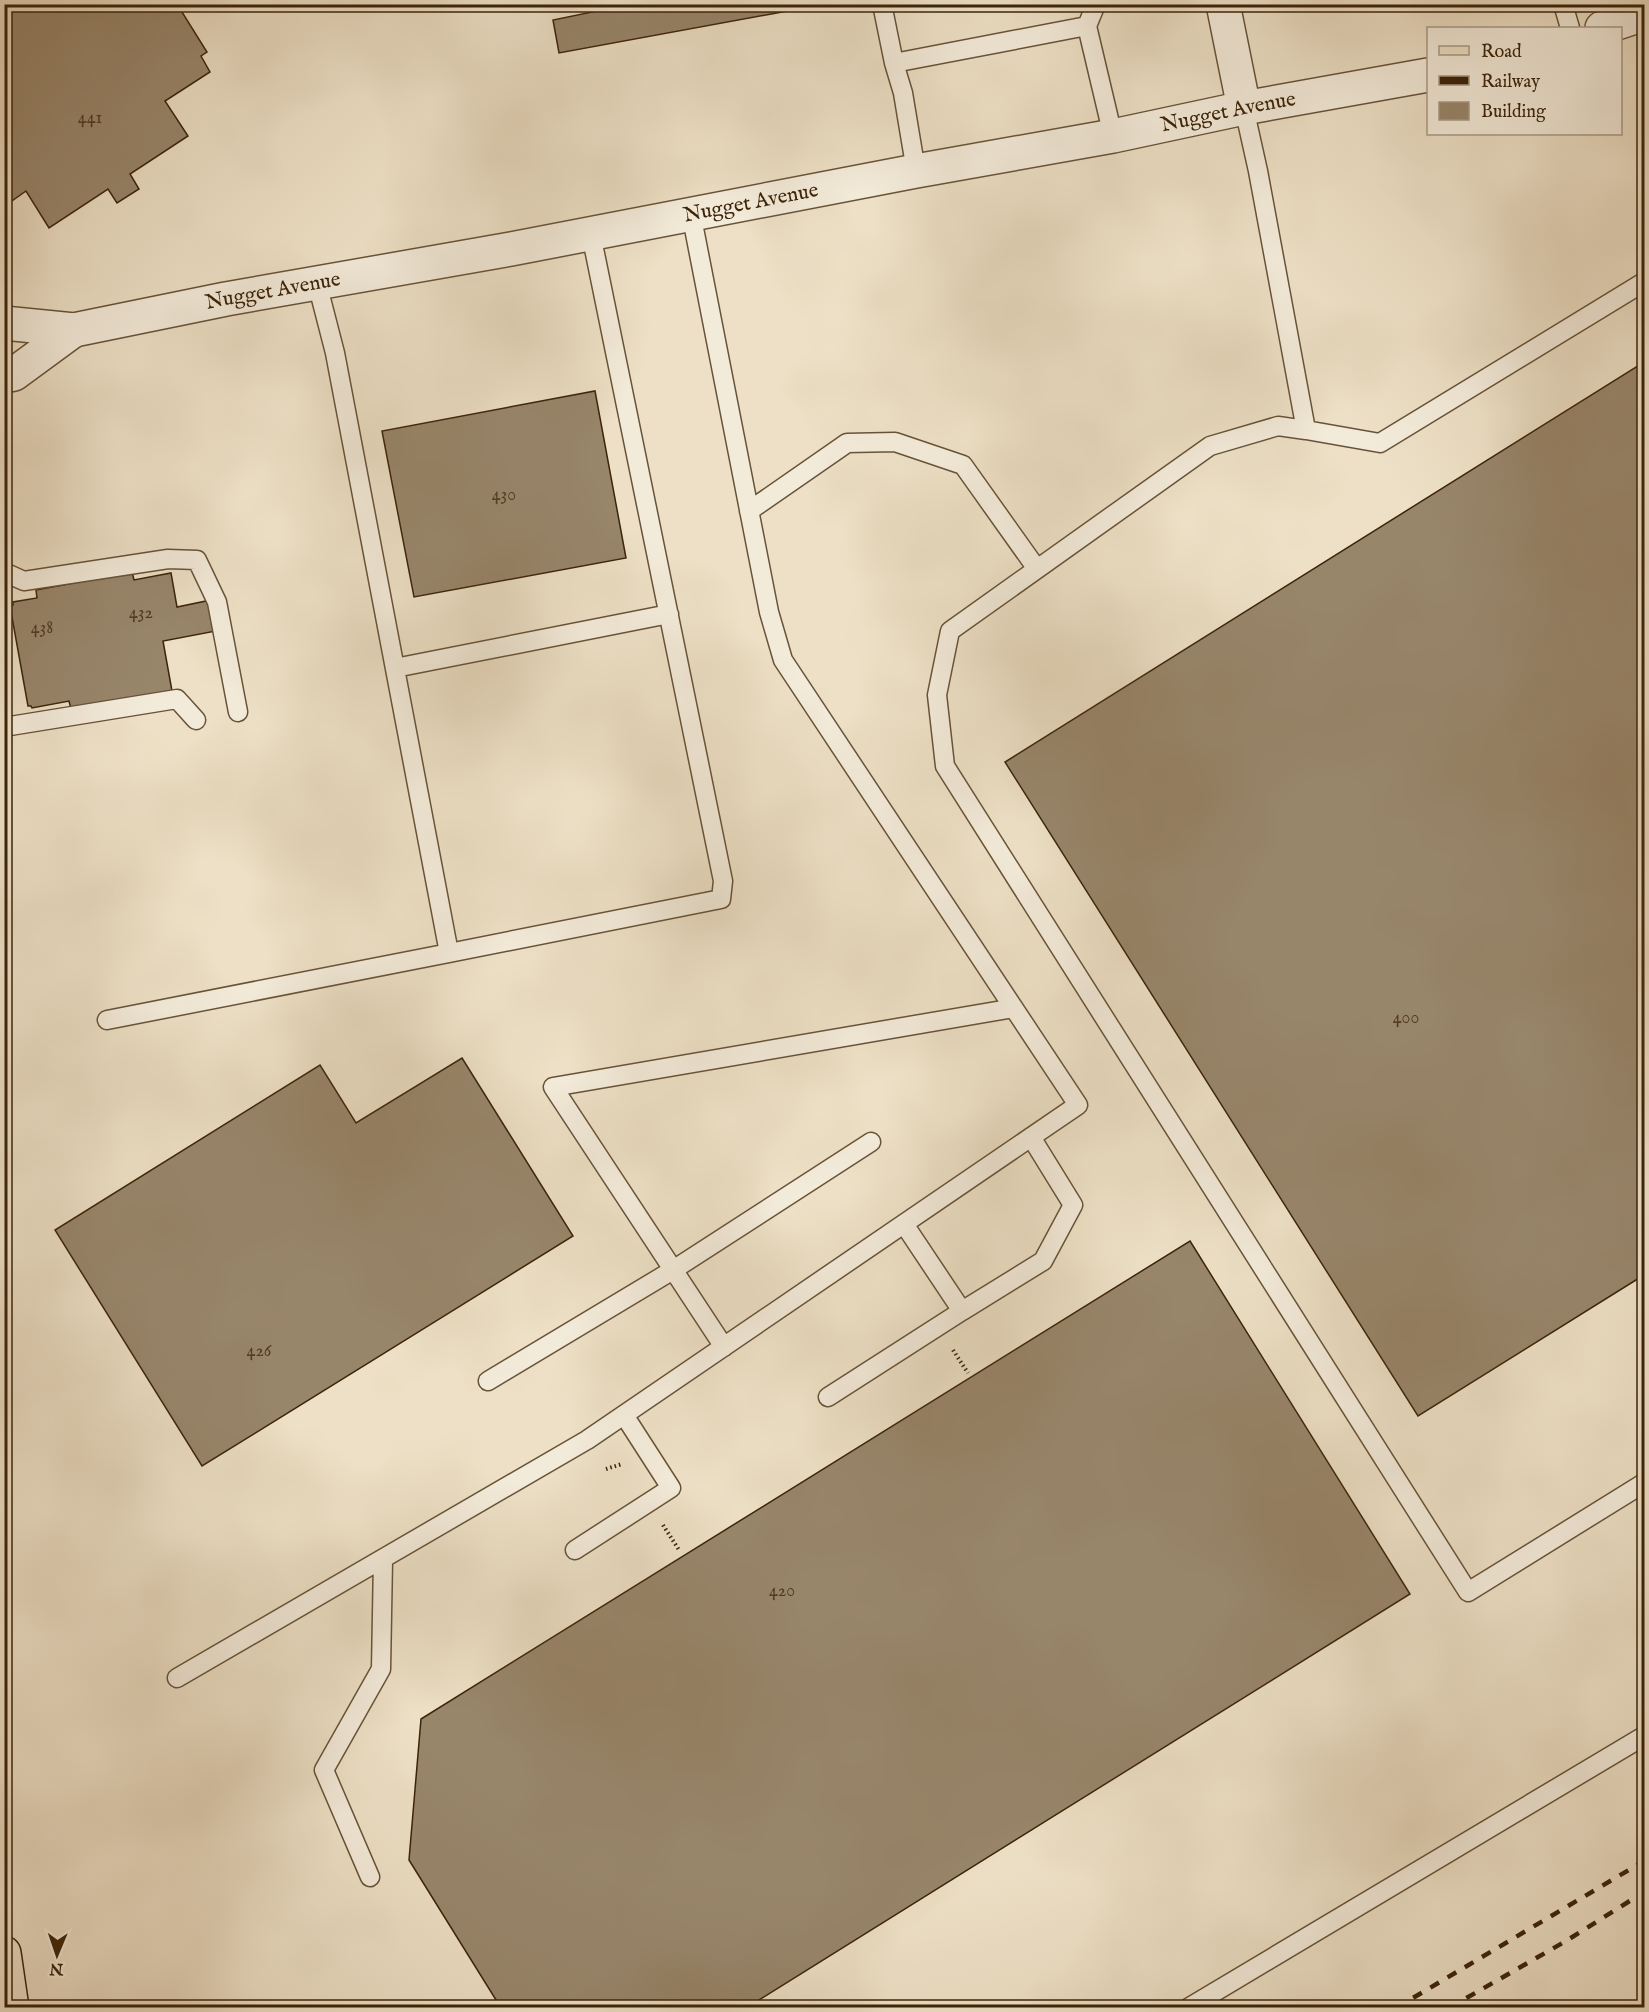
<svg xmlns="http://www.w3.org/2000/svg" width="1649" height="2012" font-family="'IM FELL English',serif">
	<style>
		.building { fill: #98866b; stroke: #3c2409; stroke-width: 1.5 }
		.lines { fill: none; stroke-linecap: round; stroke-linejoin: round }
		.service-casing { stroke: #685338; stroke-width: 21 }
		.minor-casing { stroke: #685338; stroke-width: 36 }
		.tertiary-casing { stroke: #685338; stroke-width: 36 }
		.primary-casing { stroke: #3c2409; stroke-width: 36 }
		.path { stroke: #3c2409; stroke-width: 4; stroke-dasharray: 1.5 3; stroke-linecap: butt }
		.service { stroke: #f3ebda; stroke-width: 18 }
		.minor { stroke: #f3ebda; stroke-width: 33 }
		.tertiary { stroke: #f3ebda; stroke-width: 33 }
		.primary { stroke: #ede0c6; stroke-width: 33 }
		.rail { stroke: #3c2409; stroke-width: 4.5; stroke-dasharray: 10 10; stroke-linecap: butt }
		.labels { text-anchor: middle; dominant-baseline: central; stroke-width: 4.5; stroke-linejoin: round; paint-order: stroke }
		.number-label { font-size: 18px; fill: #533c22 }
		.street-label { font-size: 21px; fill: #3c2409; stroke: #f3ebda }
	</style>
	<rect width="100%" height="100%" fill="#ede0c6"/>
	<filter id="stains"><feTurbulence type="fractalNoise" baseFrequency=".00333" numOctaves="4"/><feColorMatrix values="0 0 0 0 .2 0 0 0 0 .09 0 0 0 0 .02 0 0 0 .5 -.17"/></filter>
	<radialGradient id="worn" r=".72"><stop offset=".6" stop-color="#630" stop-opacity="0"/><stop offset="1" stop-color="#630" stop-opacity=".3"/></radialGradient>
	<path class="building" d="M4 4H177L207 52 201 56 210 72 165 101 188 136 130 174 139 189 117 203 108 189 49 228 26 191 9 203 4 196Z
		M596 4H803L804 8 559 53 553 20 597 11Z
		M1644 362V1275L1418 1416 1005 762Z
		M595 391 626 558 414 597 382 431Z
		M132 572 134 580 171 573 177 607 211 600 216 631 163 641 172 691 71 709 69 701 32 708 31 706H28L10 606 13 605V602L37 598 36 590Z
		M462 1058 573 1236 202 1466 55 1230 320 1065 356 1123Z
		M1190 1241 1410 1594 746 2008H501L409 1860 421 1719Z"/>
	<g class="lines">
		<g class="service-casing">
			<path id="service" d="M882 4 894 63 903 93 916 171
				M1096 4 1087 26 1113 136
				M1563 4 1570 28
				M894 63 1087 26
				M1244 108 1258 171 1306 430 1278 426 1210 446 950 631 937 695 945 766 1468 1592 1644 1483
				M317 283 335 353 449 953 721 899 723 881 591 234
				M1306 430 1380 443 1644 282
				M749 511 847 443 895 442 963 465 1037 569
				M4 572 24 581 168 559 197 560 217 602 238 712
				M395 668 669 614
				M4 727 177 699 196 720
				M107 1020 449 953
				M962 1311 1043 1261 1073 1205 1031 1137
				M724 1347 553 1087 1014 1008
				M488 1381 673 1270 871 1142
				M828 1397 962 1311 904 1224
				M575 1550 671 1488 624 1415
				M177 1678 587 1440 1078 1105 783 660 769 612 691 213
				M370 1877 324 1770 381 1669 383 1560
				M1188 2008 1644 1736"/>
		</g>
		<g class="minor-casing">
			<path id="minor" d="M1223 4 1244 108"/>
		</g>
		<g class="tertiary-casing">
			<g id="tertiary">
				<path d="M1602 28 1644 14"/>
				<path id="s1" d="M4 323 74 330 226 299 511 249 916 171 1113 136 1244 108 1428 75"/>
				<path d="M4 376 14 374 74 330"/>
			</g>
		</g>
		<g class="primary-casing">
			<path id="primary" d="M4 1953 12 2008"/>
		</g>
		<path class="path" d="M953 1350 968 1373
			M606 1469 622 1464
			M663 1525 679 1550"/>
		<use href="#service" class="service"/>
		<use href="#minor" class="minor"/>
		<use href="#tertiary" class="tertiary"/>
		<use href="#primary" class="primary"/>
		<path class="rail" d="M1396 2008 1644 1861
			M1449 2008 1566 1941 1644 1892"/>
	</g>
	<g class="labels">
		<g class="number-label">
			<text x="90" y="118">441</text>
			<text x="504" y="495">430</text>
			<text x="141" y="613">432</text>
			<text x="42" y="628">438</text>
			<text x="1406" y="1018">400</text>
			<text x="259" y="1351">426</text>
			<text x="782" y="1591">420</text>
		</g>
		<g class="street-label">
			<text stroke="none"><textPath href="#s1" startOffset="1245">Nugget Avenue</textPath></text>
			<text stroke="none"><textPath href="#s1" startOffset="759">Nugget Avenue</textPath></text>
			<text stroke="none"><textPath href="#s1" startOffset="273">Nugget Avenue</textPath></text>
		</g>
	</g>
	<rect width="1649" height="2012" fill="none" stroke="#ede0c6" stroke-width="24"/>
	<rect x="6" y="6" width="1637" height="2000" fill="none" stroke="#3c2409" stroke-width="3"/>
	<rect x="12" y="12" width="1625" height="1988" fill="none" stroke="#3c2409" stroke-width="1.5"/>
	<rect x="1427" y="27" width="195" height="108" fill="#f3ebda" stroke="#aa9b86" stroke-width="1.5"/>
	<rect x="1439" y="46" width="30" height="9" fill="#ede0c6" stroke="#aa9b86" stroke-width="1.5"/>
	<text x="1481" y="57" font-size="18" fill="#3c2409">Road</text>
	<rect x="1439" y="76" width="30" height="9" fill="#3c2409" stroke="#aa9b86" stroke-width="1.5"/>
	<text x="1481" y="87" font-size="18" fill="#3c2409">Railway</text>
	<rect x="1439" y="102" width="30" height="18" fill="#98866b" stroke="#aa9b86" stroke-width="1.5"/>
	<text x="1481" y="117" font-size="18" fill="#3c2409">Building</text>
	<g transform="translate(57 1955) rotate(182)" stroke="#f3ebda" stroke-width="4.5" paint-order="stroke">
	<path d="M0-4.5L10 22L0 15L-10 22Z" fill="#3c2409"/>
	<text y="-9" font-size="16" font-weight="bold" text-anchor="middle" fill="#3c2409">N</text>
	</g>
	<rect width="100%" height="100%" filter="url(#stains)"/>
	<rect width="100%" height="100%" fill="url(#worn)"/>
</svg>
